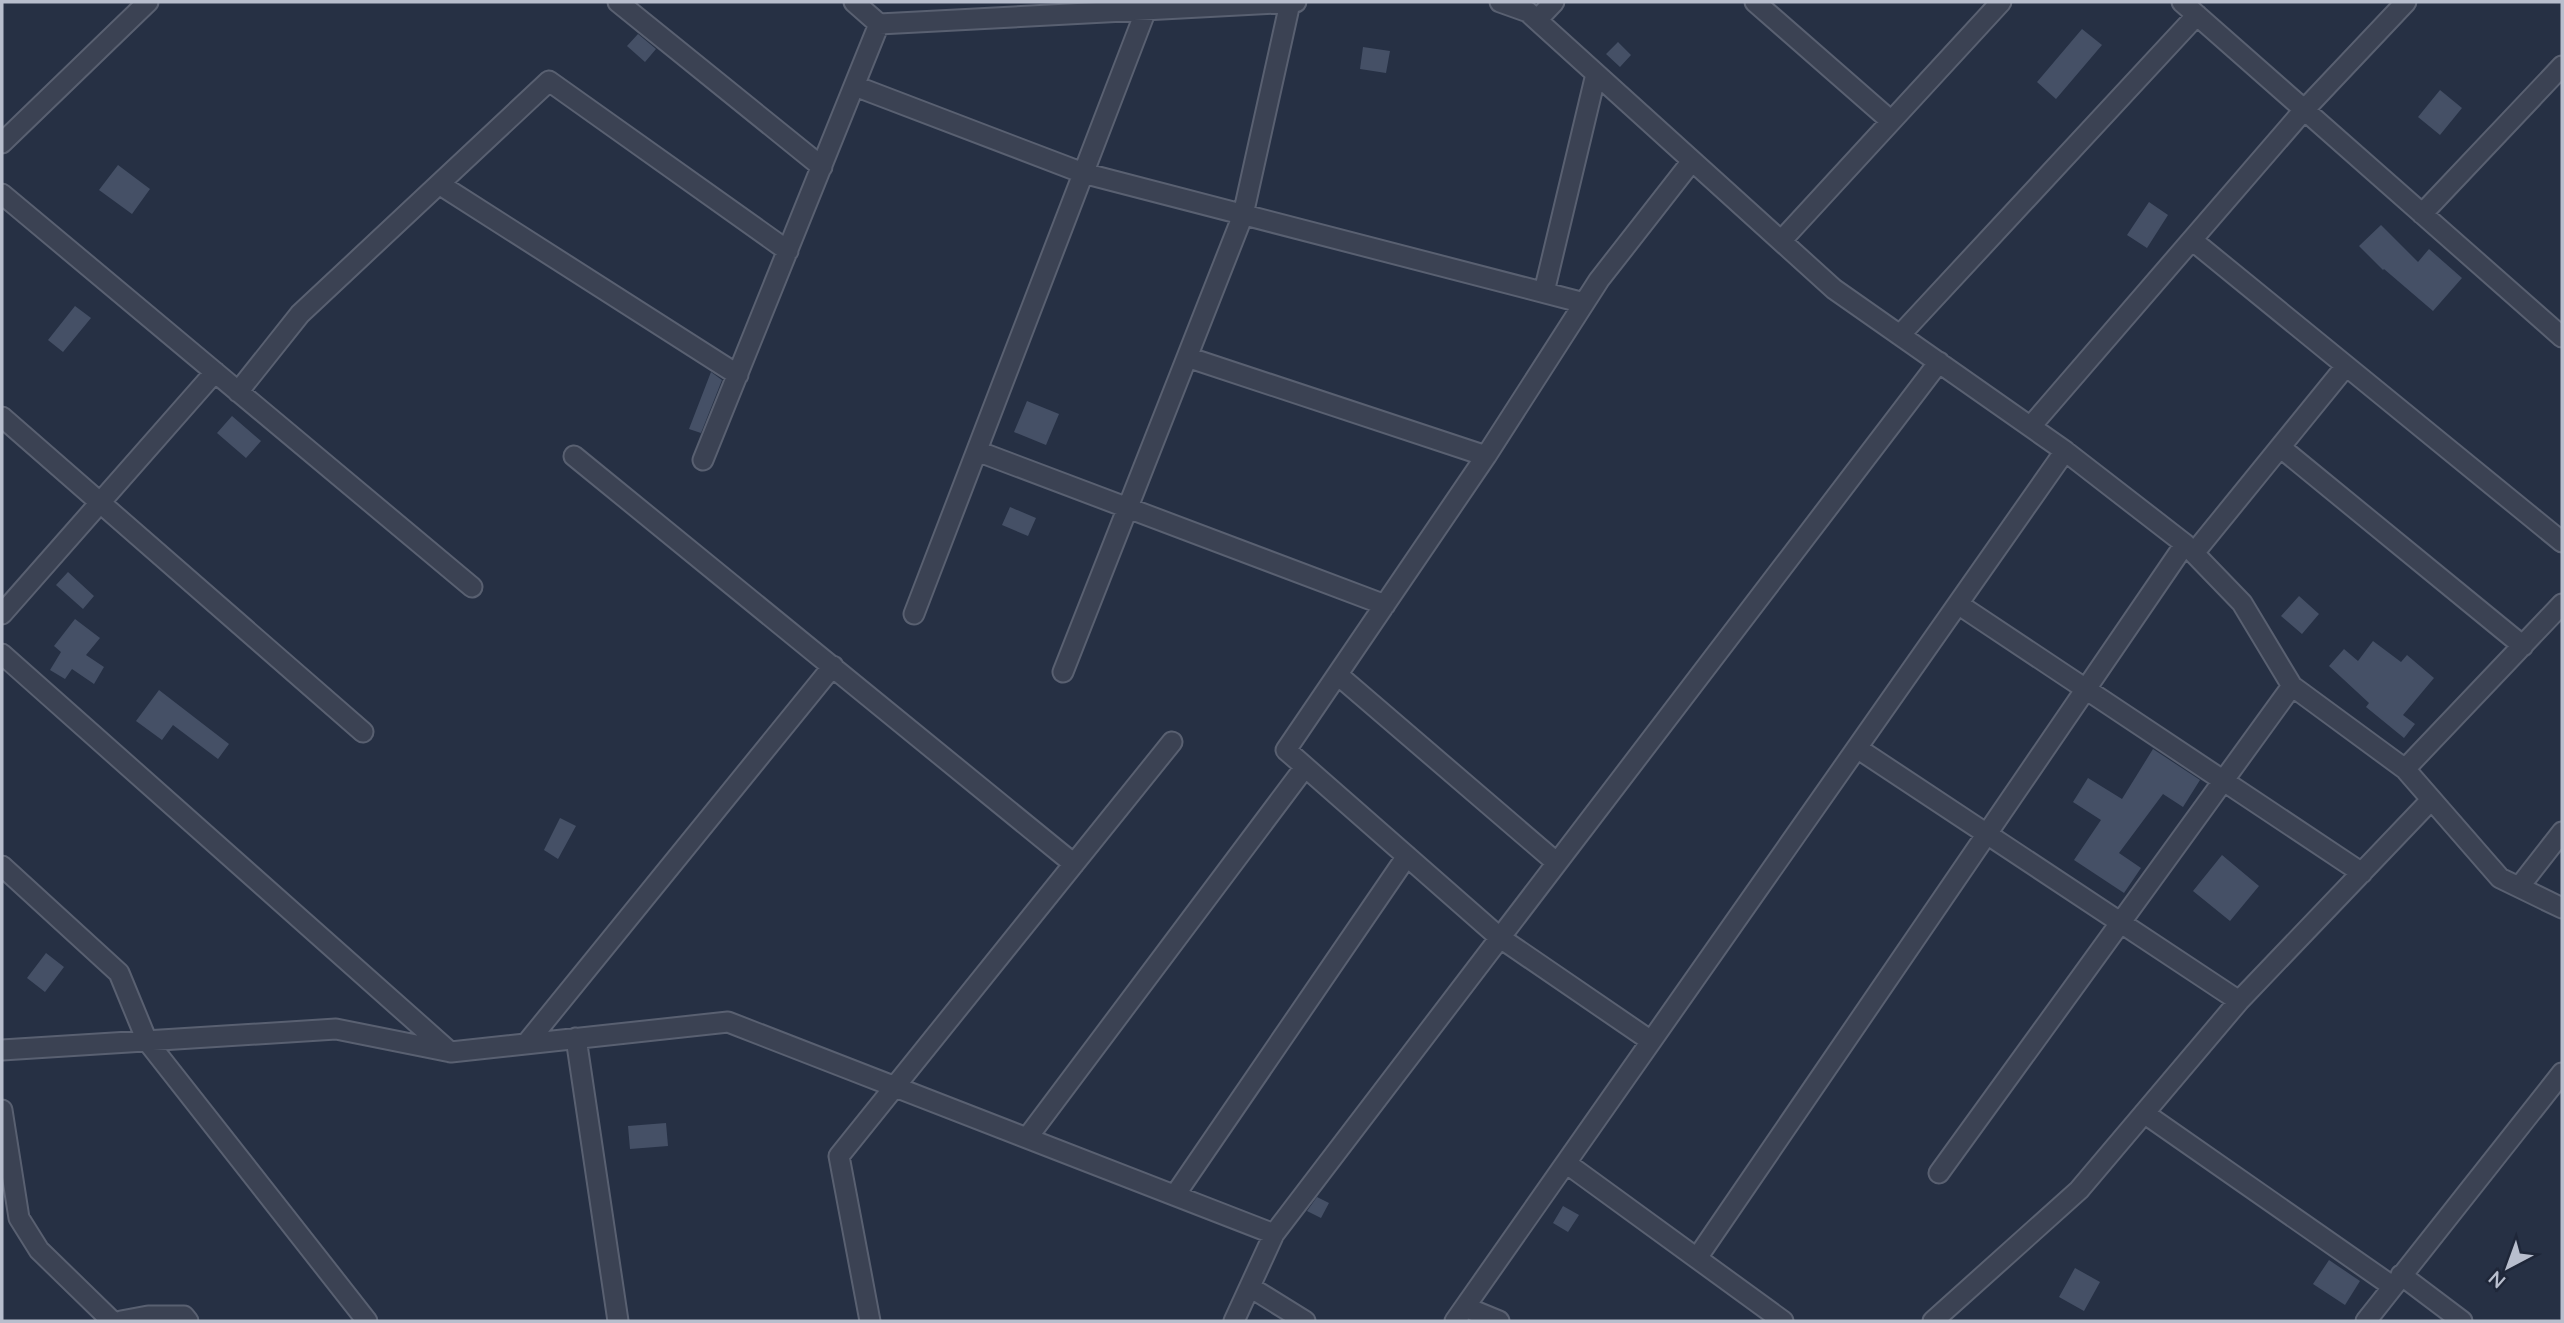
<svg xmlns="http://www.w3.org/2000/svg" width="2564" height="1323" font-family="Lato,sans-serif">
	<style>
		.building { fill: #455066 }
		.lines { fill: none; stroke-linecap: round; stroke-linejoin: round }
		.street-casing { stroke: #596071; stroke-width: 23 }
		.street { stroke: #3b4253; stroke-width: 19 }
	</style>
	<rect width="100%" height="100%" fill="#263044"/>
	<path class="building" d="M2082 29 2102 45 2056 99 2037 82Z
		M638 34 656 49 645 62 627 46Z
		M1618 42 1631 55 1620 67 1606 54Z
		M1363 47 1390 51 1386 73 1360 69Z
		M2440 90 2462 108 2440 135 2418 117Z
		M118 165 150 189 132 214 99 190Z
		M2149 202 2168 215 2147 248 2127 235Z
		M2381 225 2418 262 2429 249 2462 278 2433 311 2384 269 2383 270 2359 246Z
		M75 306 91 318 63 352 48 340Z
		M711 372 722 380 701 433 689 429Z
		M1027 401 1059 414 1046 445 1014 432Z
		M232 416 261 441 246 458 217 433Z
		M1010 507 1036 518 1028 536 1002 525Z
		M68 572 94 596 83 609 56 585Z
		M2299 596 2319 614 2302 634 2281 616Z
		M75 619 100 638 86 655 104 667 94 684 72 669 65 679 50 670 61 652 54 646Z
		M2373 641 2401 662 2407 655 2434 678 2403 715 2415 724 2404 738 2366 707 2369 703 2329 666 2344 649 2358 661Z
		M159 690 229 744 218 759 173 725 162 740 136 721Z
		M2153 749 2200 780 2183 807 2163 794 2119 853 2141 868 2124 893 2074 860 2101 820 2073 802 2088 778 2122 799Z
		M560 818 576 826 558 859 544 850Z
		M2222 855 2259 886 2230 921 2193 891Z
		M46 953 64 967 45 992 27 978Z
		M666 1123 668 1146 630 1149 628 1126Z
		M1317 1197 1329 1203 1321 1218 1307 1211Z
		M1563 1206 1579 1215 1568 1232 1553 1223Z
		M2329 1260 2360 1281 2345 1305 2313 1284Z
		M2075 1268 2100 1282 2084 1311 2059 1297Z"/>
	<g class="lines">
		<g class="street-casing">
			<path id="street" d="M618 2 822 167
				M854 2 879 24 1296 2
				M1500 2 1528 12 1834 289 2065 451 2185 544 2242 603 2292 686 2405 769 2500 878 2562 908
				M1755 2 1891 121
				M2182 2 2562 337
				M1537 20 1554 2
				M855 86 1083 173 1584 303
				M2 143 148 2
				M439 184 738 375
				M2 194 472 587
				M2422 214 2562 66
				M2192 240 2562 542
				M1781 241 2001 2
				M1544 292 1596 74
				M1900 335 2197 15
				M1187 357 1486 456
				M238 392 300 314 549 81 788 251
				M2 417 363 732
				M2031 426 2304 110 2406 2
				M2280 447 2523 646
				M977 451 1385 605
				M574 456 1074 864
				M703 460 879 24
				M2194 553 2346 366
				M1958 604 2362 873
				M2 614 215 372
				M914 614 1146 10
				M2 654 450 1052
				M1063 672 1243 215 1290 3
				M1338 675 1557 863
				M1857 748 2239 1001
				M2405 769 2562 604
				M2 866 119 973 147 1041 367 1321
				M2519 887 2562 832
				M576 1038 618 1321
				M1651 1041 1499 937 1286 750 1486 456 1599 280 1692 161
				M526 1044 833 666
				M2 1050 336 1029 451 1052 728 1022 1274 1234
				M2 1110 19 1218 39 1250 112 1321
				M2144 1113 2392 1286
				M1027 1138 1305 767
				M1566 1163 1783 1321
				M1939 1173 2292 686
				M1175 1195 1407 856
				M1697 1258 2185 544
				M2401 1275 2462 1321
				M1250 1287 1305 1321
				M1465 1307 1499 1321
				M121 1321 148 1316H184L188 1321
				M870 1321 839 1156 1172 742
				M1234 1321 1274 1234 1939 362
				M1455 1321 2065 451
				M1933 1321 2079 1190 2239 1001 2431 800
				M2366 1321 2562 1073"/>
		</g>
		<use href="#street" class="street"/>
	</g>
	<rect width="2564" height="1323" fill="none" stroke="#b8becd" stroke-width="7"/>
	<g transform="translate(2508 1267) rotate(221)" stroke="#1f2739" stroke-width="5" paint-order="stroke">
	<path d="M0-5L12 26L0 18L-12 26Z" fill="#b8becd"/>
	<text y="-10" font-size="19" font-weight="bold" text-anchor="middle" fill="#b8becd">N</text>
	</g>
</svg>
